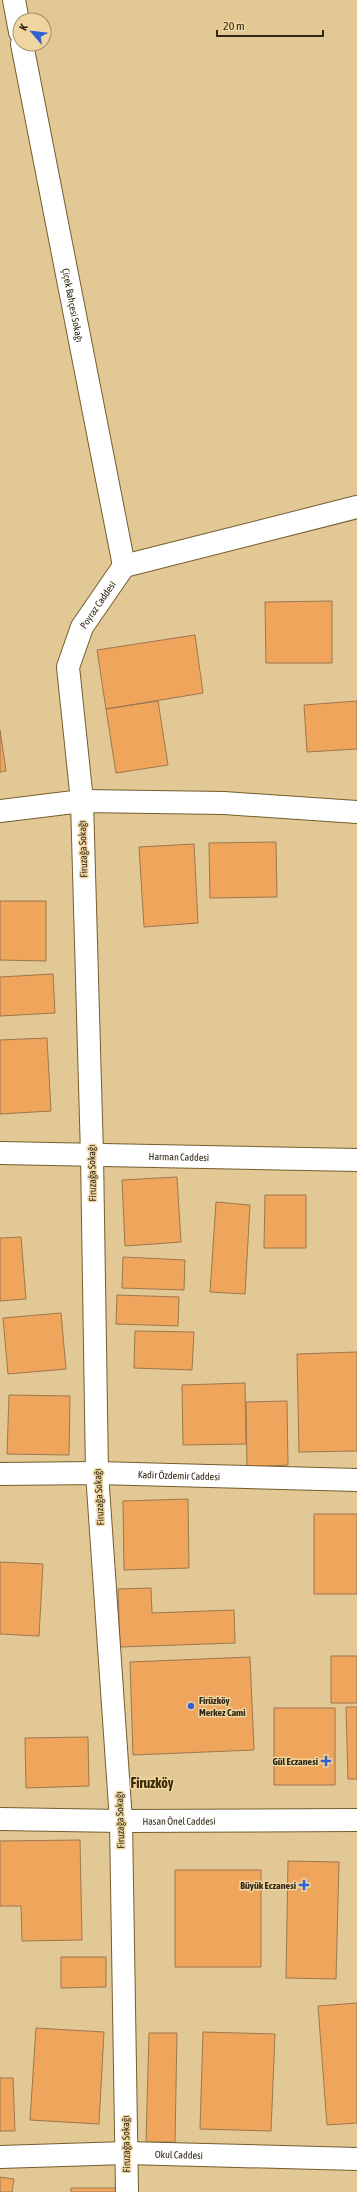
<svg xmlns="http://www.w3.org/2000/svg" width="357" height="2192" font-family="'Asap Condensed',sans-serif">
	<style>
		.building { fill: #efa65c; stroke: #9e7651 }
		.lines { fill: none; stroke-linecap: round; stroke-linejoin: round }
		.minor-casing { stroke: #755e2e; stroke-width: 24 }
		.minor { stroke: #fff; stroke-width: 22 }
		.poi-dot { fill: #3260cf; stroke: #efd5a2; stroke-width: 1.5 }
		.labels { text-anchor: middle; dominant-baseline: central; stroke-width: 3; stroke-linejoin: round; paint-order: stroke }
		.street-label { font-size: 10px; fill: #312713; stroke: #efd5a2 }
		.poi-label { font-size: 10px; font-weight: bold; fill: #312713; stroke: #efd5a2; text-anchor: end }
		.district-label { font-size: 14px; font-weight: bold; fill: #3b2a04; stroke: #efd5a2 }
	</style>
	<rect width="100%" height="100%" fill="#e1c895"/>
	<path class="building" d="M332 601V663H266L265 602Z
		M195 635 203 693 106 709 97 650Z
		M158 701 168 765 116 773 106 709Z
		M357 701V749L307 752 304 705Z
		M0 730 6 771 0 772Z
		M276 842 277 897 210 898 209 843Z
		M194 844 198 923 144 927 139 847Z
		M0 901H46V961L0 960Z
		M53 974 55 1013 0 1016V977Z
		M47 1038 51 1111 0 1114V1040Z
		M177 1177 181 1242 125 1246 122 1180Z
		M265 1195H306V1248H264Z
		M216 1202 250 1205 245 1294 210 1292Z
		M21 1237 26 1299 0 1301V1238Z
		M123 1257 185 1260 184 1290 122 1288Z
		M117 1295 179 1297 178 1326 116 1324Z
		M61 1313 66 1369 8 1374 3 1318Z
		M135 1331 194 1332 192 1370 134 1368Z
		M357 1352V1451L299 1452 297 1354Z
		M245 1383 246 1444 183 1445 182 1385Z
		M9 1395 70 1396 69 1455 7 1454Z
		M287 1401 288 1465 247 1467 246 1402Z
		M188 1499 189 1568 124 1570 123 1501Z
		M314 1514H357V1594H314Z
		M0 1562 43 1564 39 1636 0 1634Z
		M151 1588 152 1613 234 1610 235 1643 120 1647 118 1589Z
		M331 1656H357V1703H331Z
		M250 1657 254 1750 133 1755 130 1662Z
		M346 1707H357V1779H348Z
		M274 1708H335V1785H274Z
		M88 1737 89 1786 26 1788 25 1738Z
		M80 1840 82 1940 22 1941 21 1906H0V1841Z
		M288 1861 339 1862 336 1979 286 1978Z
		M175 1870H261V1967H175Z
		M61 1957H106V1987L61 1988Z
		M357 2003V2123L327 2125 318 2006Z
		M36 2028 104 2032 99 2124 30 2120Z
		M203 2032 275 2034 271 2131 200 2129Z
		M149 2033H177L175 2142H146Z
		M0 2078H13L15 2131H0Z
		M0 2177 14 2179 12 2192H0Z
		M71 2188H118V2192H71Z"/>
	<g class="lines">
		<g class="minor-casing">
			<g id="minor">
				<path d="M14 0 20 32"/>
				<path id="s1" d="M22 44 124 566"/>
				<path id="s2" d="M0 811 82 801 68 667 82 627 124 566 357 507"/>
				<path id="s3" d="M0 1153 357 1160"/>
				<path id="s4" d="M0 1474 97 1473 357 1480"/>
				<path id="s5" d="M0 1819 121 1821 357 1820"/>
				<path id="s6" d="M0 2157 126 2153 357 2159"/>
				<path d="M127 2192 121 1821 97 1473 92 1155 82 801 224 803 357 812"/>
			</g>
		</g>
		<use href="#minor" class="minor"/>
	</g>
	<g class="poi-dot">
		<circle cx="191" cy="1706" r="4"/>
		<path d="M324 1755h4v4h4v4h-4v4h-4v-4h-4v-4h4z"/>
		<path d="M302 1879h4v4h4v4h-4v4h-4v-4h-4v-4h4z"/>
	</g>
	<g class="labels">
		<g class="street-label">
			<text stroke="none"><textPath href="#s1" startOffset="266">Çiçek Bahçesi Sokağı</textPath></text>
			<text stroke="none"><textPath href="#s2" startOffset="287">Poyraz Caddesi</textPath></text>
			<text transform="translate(83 849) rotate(-92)">Firuzağa Sokağı</text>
			<text stroke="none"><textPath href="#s3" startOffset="179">Harman Caddesi</textPath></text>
			<text transform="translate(92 1173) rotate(-91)">Firuzağa Sokağı</text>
			<text stroke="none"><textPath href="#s4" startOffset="179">Kadir Özdemir Caddesi</textPath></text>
			<text transform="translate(99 1497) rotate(-93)">Firuzağa Sokağı</text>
			<text transform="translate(120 1820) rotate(-92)">Firuzağa Sokağı</text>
			<text stroke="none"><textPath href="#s5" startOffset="179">Hasan Önel Caddesi</textPath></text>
			<text transform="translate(126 2144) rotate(-91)">Firuzağa Sokağı</text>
			<text stroke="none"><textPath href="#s6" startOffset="179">Okul Caddesi</textPath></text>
		</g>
		<g class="poi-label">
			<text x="199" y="1700" text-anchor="start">Firüzköy<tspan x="199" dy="12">Merkez Cami</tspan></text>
			<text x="318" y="1761">Gül Eczanesi</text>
			<text x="296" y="1885">Büyük Eczanesi</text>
		</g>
		<g class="district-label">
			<text x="152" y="1783">Firuzköy</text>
		</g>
	</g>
	<g transform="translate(32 32) rotate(298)"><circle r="19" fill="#efd5a2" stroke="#a38f69"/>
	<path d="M0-3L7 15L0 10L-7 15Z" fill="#3260cf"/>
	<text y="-6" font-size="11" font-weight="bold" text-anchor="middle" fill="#312713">K</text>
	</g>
	<path d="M217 30v6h106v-6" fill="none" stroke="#312713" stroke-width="2"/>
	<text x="223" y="30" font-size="12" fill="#312713" stroke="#efd5a2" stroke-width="3" paint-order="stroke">20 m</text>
</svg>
